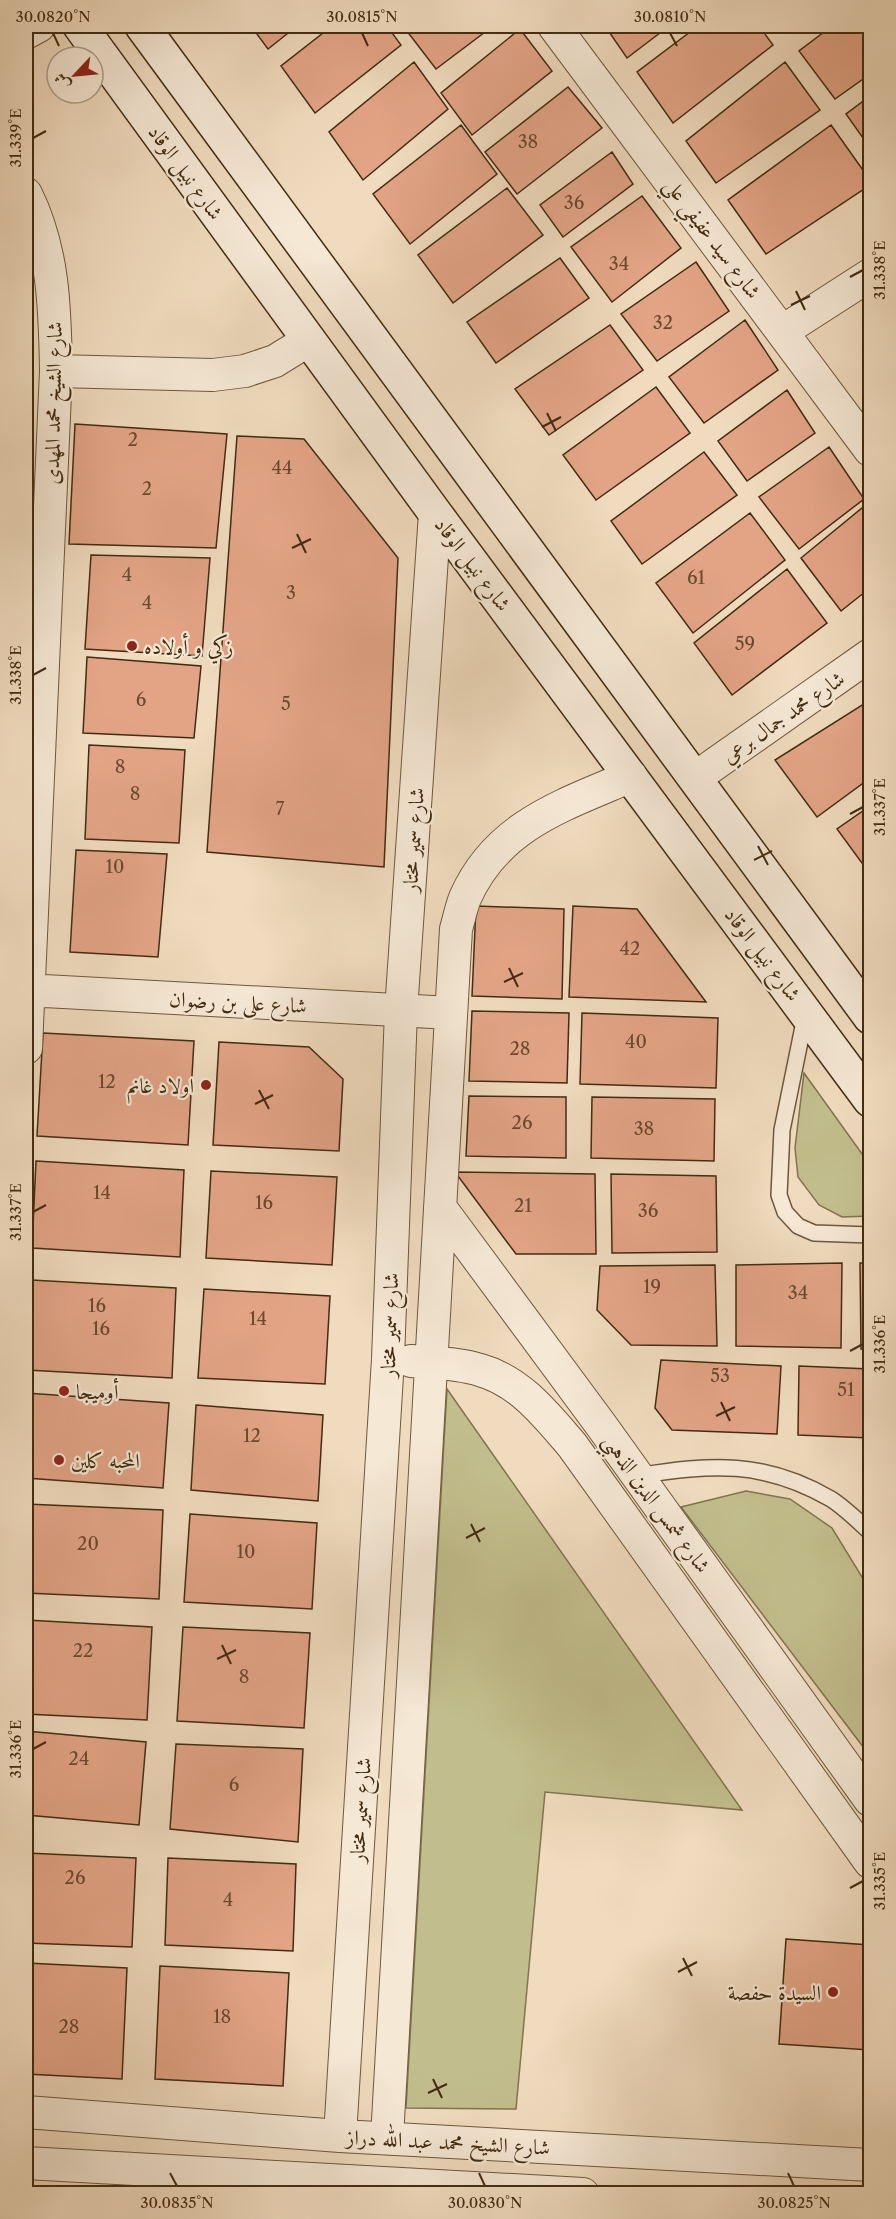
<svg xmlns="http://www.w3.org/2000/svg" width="896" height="2219" font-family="'Libre Caslon Text',Amiri,serif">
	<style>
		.green { fill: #c2bd8c; stroke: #82744e; stroke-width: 1.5 }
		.building { fill: #e3a486; stroke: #422c11; stroke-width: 1.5 }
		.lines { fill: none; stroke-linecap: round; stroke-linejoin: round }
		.lane-casing { stroke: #6e583c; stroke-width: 18 }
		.street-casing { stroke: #6e583c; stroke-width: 34 }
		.secondary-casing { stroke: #422c11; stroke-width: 36 }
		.lane { stroke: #f5e8d5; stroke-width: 15 }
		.street { stroke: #f5e8d5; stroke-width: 32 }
		.secondary { stroke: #f5e8d5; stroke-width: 33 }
		.ticks { fill: none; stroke: #422c11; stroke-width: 2 }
		.poi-dot { fill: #8f2418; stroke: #f5e8d5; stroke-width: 2 }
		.labels { text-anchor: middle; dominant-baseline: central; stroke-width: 4.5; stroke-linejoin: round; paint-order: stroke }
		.number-label { font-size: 18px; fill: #6a4a2e }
		.street-label { font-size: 21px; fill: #422c11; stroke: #f5e8d5 }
		.poi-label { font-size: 21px; fill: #422c11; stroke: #f5e8d5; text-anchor: start }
		.neatline { fill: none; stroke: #422c11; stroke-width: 2 }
		.ticks-label { font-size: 15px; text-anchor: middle; fill: #422c11 }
	</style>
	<rect width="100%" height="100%" fill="#f0dbbe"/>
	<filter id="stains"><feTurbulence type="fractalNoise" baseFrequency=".00333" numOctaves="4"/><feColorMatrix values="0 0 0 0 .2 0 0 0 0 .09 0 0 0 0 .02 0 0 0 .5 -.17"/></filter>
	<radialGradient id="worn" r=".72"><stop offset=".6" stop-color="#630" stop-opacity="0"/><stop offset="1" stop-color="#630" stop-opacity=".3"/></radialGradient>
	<path class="green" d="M804 1073 870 1165V1216L842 1217 819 1205 798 1177 795 1148Z
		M447 1389 742 1810 545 1792 516 2109 406 2108Z
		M746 1491 790 1499 832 1528 870 1590V1756L681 1507Z"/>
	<path class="building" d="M251 26H297L268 49Z
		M332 26H387L401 45 315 113 281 66Z
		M403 26H493L436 69Z
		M605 26H669L627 58Z
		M698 26H759L773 45 673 123 637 72Z
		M832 26H870V74L835 99 799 51Z
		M520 29 552 71 472 135 441 93Z
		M414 62 448 109 363 180 329 132Z
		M785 62 820 110 716 183 686 141Z
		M568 87 602 128 517 194 485 152Z
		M870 96V148L846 114Z
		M461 125 497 174 410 244 373 194Z
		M831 125 870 180V185L766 254 728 200Z
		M612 152 633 184 563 237 540 205Z
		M507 188 543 235 453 303 418 255Z
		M642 196 681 248 612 302 571 247Z
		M560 258 589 298 496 363 467 322Z
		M696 262 729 311 657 361 621 314Z
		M745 320 778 370 704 423 669 377Z
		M610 325 643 370 549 435 515 389Z
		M656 387 690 433 596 500 563 455Z
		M787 390 815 433 747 481 718 441Z
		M75 424 227 434 216 548 69 544Z
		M237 436 304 439 398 558 384 867 207 852Z
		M829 447 864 499 799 549 759 497Z
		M704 452 737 495 642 564 611 521Z
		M868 503 870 508V588L841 611 801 558Z
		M750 513 785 560 693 633 656 583Z
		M91 555 210 558 202 656 85 649Z
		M787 569 827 623 732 695 694 643Z
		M87 657 201 666 194 738 83 733Z
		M870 700V778L817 817 775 760Z
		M89 745 185 750 179 843 85 839Z
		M870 806V874L837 829Z
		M76 850 167 854 158 957 70 952Z
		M476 906 564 909 562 999 472 996Z
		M573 906 637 909 706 1002 569 997Z
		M472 1011 569 1013 567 1083 469 1081Z
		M582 1013 718 1018 716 1088 580 1084Z
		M43 1033 194 1041 188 1145 37 1136Z
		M219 1042 309 1047 343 1079 339 1151 213 1145Z
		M469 1096 566 1097V1158L466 1156Z
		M592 1097 715 1099 714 1161 591 1158Z
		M36 1161 184 1170 180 1257 32 1248Z
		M211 1171 337 1177 332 1265 206 1258Z
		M455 1172 595 1174 596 1254H516Z
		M611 1174 716 1176 717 1252 612 1253Z
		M842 1263 841 1348 736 1346V1265Z
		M860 1263H870V1349H861Z
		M715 1265 717 1346 631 1345 597 1310 600 1266Z
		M31 1280 176 1288 172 1378 27 1370Z
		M204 1289 330 1296 325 1384 198 1378Z
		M661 1360 781 1366 777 1434 672 1430 655 1408Z
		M799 1366 870 1369V1438L798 1435Z
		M26 1393 169 1403 163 1488 26 1478Z
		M196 1405 323 1415 318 1501 191 1490Z
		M26 1504 163 1510 159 1599 26 1593Z
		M190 1514 317 1523 312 1609 184 1602Z
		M26 1620 152 1627 147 1720 26 1714Z
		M183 1627 310 1633 304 1728 177 1721Z
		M26 1731 146 1742 139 1825 26 1815Z
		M176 1744 303 1749 298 1842 170 1829Z
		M26 1853 136 1858 132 1947 26 1943Z
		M168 1858 296 1864 293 1951 165 1945Z
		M786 1939 870 1945V2050L779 2044Z
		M26 1963 127 1968 122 2079 26 2074Z
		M160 1966 289 1973 283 2086 155 2079Z"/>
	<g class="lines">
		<g class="lane-casing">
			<path id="lane" d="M805 1017 782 1130 779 1195 785 1212 798 1226 814 1233 870 1235
				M637 1476C712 1464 763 1460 831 1499 845 1508 858 1521 870 1532"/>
		</g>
		<g class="street-casing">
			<path id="street" d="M554 26 870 450
				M26 33 39 26
				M26 194C54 250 55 310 56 371L26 1048
				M783 331 870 275
				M56 371 213 375 245 371 275 361 309 340
				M695 778 870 655
				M26 990 451 1013
				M440 1207 601 1425 870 1800
				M411 1361C434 1363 457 1363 480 1370 520 1381 546 1415 572 1445L870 1862
				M26 2112 340 2136 870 2165
				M340 2136 388 1359 401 1011 435 513
				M387 2138 456 929C459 919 461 908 465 898 497 825 564 805 631 776
				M26 2163 583 2194"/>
		</g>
		<g class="secondary-casing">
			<path id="secondary" d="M80 26 435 513 870 1100
				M142 26 870 1017"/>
		</g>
		<use href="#lane" class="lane"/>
		<use href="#street" class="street"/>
		<use href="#secondary" class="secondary"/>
	</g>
	<path class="ticks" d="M53 33 59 46M362 33 368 46M670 33 677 46M33 138 46 131M850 277 863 270M796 291 805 310M791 305 810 296M547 413 556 431M542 427 561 417M297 534 306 553M292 548 311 539M33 675 46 668M850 814 863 807M758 846 768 865M754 860 772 851M509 968 518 987M504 982 523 973M259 1090 269 1109M255 1104 273 1095M33 1212 46 1205M850 1351 863 1344M721 1402 730 1421M716 1416 735 1407M471 1524 480 1542M466 1538 485 1528M222 1645 231 1664M217 1659 236 1650M33 1749 46 1742M850 1888 863 1881M683 1958 692 1976M678 1972 697 1962M433 2079 442 2098M428 2093 447 2084M170 2173 177 2186M479 2173 485 2186M788 2173 794 2186"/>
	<g class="poi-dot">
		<circle cx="132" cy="646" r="6"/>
		<circle cx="206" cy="1085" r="6"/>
		<circle cx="64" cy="1391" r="6"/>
		<circle cx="59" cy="1460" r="6"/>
		<circle cx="833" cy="1992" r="6"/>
	</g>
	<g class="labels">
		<g class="number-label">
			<text x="528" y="142">38</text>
			<text x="574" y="203">36</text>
			<text x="619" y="264">34</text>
			<text x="663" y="323">32</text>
			<text x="133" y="440">2</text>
			<text x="282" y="468">44</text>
			<text x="147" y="489">2</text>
			<text x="127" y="575">4</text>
			<text x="696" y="578">61</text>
			<text x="291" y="593">3</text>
			<text x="147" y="603">4</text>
			<text x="745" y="644">59</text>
			<text x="141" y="700">6</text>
			<text x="286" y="704">5</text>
			<text x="120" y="767">8</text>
			<text x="135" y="794">8</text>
			<text x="280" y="809">7</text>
			<text x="115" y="867">10</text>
			<text x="630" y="949">42</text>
			<text x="636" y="1042">40</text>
			<text x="520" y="1049">28</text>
			<text x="107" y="1082">12</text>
			<text x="522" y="1123">26</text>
			<text x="644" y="1129">38</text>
			<text x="102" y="1193">14</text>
			<text x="264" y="1203">16</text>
			<text x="523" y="1206">21</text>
			<text x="648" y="1211">36</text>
			<text x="652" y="1287">19</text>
			<text x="798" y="1293">34</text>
			<text x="97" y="1306">16</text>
			<text x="258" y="1319">14</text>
			<text x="101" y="1329">16</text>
			<text x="720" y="1376">53</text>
			<text x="846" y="1390">51</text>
			<text x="252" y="1436">12</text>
			<text x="88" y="1544">20</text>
			<text x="246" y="1552">10</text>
			<text x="83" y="1651">22</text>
			<text x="244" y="1677">8</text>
			<text x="79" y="1759">24</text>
			<text x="234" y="1785">6</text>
			<text x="75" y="1878">26</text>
			<text x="228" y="1900">4</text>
			<text x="222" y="2017">18</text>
			<text x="69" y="2027">28</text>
		</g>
		<g class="street-label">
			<text transform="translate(186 172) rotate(54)">شارع نبيل الوقاد</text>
			<text transform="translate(713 238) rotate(53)">شارع سيد عفيفي علي</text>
			<text transform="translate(53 403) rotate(-89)">شارع الشيخ محمد المهدى</text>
			<text transform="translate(473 564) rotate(53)">شارع نبيل الوقاد</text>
			<text transform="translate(783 717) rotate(-35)">شارع محمد جمال برعي</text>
			<text transform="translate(413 840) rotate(-86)">شارع سمير مختار</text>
			<text transform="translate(763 954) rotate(53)">شارع نبيل الوقاد</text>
			<text transform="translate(238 1002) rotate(3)">شارع على بن رضوان</text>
			<text transform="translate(389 1325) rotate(-88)">شارع سمير مختار</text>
			<text transform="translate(657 1503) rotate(54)">شارع شمس الدين الذهبي</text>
			<text transform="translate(360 1810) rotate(-86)">شارع سمير مختار</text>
			<text transform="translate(448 2142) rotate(3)">شارع الشيخ محمد عبد الله دراز</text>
		</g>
		<g class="poi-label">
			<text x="144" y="646">زكي و أولاده</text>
			<text x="194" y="1085" text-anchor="end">اولاد غانم</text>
			<text x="76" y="1391">أوميجا</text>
			<text x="71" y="1460">المحبه كلين</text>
			<text x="821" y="1992" text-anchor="end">السيدة حفصة</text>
		</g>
	</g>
	<rect width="896" height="2219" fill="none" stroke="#f0dbbe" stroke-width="66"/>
	<g transform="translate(75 75) rotate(244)"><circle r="28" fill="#f5e8d5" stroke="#ad9d87" stroke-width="1.5"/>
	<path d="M0-4.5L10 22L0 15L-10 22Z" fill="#8f2418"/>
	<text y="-9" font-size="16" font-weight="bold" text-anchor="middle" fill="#422c11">ش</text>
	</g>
	<rect x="33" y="33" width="830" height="2153" class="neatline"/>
	<g class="ticks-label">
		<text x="53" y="22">30.0820°N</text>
		<text x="362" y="22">30.0815°N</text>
		<text x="670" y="22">30.0810°N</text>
		<text transform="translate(16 138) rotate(-90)" y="5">31.339°E</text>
		<text transform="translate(880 270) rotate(-90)" y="5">31.338°E</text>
		<text transform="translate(16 675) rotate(-90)" y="5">31.338°E</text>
		<text transform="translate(880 807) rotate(-90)" y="5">31.337°E</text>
		<text transform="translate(16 1212) rotate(-90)" y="5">31.337°E</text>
		<text transform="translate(880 1344) rotate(-90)" y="5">31.336°E</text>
		<text transform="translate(16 1749) rotate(-90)" y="5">31.336°E</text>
		<text transform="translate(880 1881) rotate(-90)" y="5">31.335°E</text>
		<text x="177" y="2208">30.0835°N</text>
		<text x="485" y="2208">30.0830°N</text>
		<text x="794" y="2208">30.0825°N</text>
	</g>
	<rect width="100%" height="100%" filter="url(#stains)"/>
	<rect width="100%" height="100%" fill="url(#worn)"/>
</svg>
